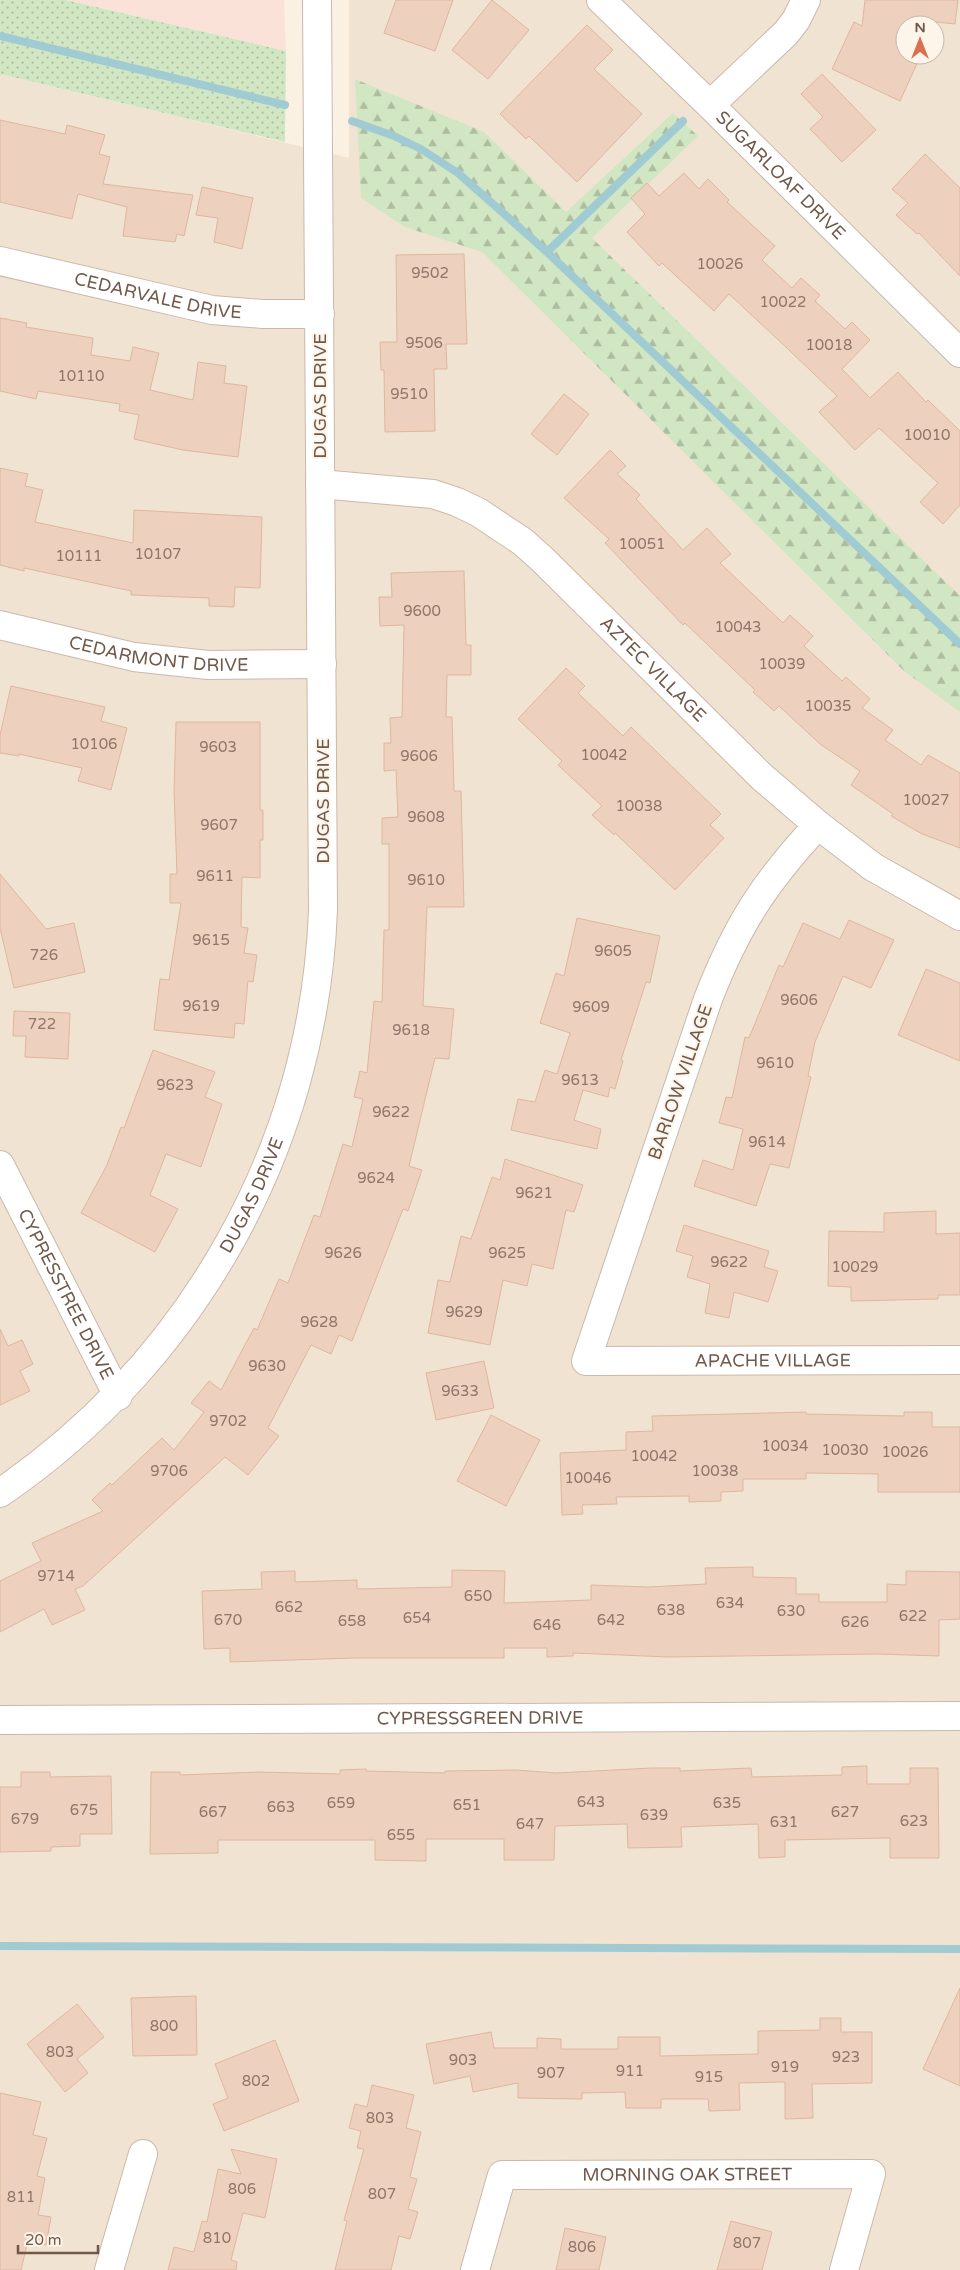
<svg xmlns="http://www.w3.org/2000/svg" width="960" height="2270" font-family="'Varela Round',sans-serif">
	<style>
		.residential { fill: #f1e3d2; fill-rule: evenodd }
		.commercial { fill: #fae2d8 }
		.grass { fill: url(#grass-dots) }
		.forest { fill: url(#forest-firs) }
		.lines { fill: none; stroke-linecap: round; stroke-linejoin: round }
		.stream { stroke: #a1cbd3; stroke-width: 8 }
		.building { fill: #edd0bd; stroke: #deb79f }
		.minor-casing { stroke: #cab9ab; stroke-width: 30 }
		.tertiary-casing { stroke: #cab9ab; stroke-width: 30 }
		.minor { stroke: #fff; stroke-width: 28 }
		.tertiary { stroke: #fff; stroke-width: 28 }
		.labels { text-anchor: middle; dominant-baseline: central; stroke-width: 4; stroke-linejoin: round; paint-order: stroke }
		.number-label { font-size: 15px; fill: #8f7668 }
		.street-label { font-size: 18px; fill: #70584b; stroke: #fdf5e9 }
	</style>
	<defs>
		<pattern id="grass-dots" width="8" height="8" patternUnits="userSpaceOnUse" patternTransform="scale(1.25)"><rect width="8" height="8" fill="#d1e6c3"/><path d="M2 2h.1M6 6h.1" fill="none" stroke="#aebda0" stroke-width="1.8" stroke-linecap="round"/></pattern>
		<pattern id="forest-firs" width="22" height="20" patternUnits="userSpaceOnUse" patternTransform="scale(1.25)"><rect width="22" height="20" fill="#d1e6c3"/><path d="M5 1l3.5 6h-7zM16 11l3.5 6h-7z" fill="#aebda0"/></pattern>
	</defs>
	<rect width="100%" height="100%" fill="#faf1e3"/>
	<path class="residential" d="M349 0H960V2270H0V74L349 158ZM905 25H935V55H905Z"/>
	<path class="commercial" d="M66 0H284L286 51Z"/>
	<path class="grass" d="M0 0H66L286 51 285 142 0 74Z"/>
	<path class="forest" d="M355 79 484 132 566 212 673 113 698 136 592 238 960 596V712L904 671 482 252 405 227 361 198Z"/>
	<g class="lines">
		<path class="stream" d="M0 36 285 105
			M352 121 394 136 421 149 458 173 547 252 960 644
			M547 252 683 121
			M0 1946 960 1949"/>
	</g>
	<path class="building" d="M396 0H453L435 51 384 33Z
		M492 0 529 30 488 79 452 50Z
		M865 0H958L955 24 936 22 935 25H905V55H921L900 101 832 69 854 22 862 26Z
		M587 25 613 50 594 69 642 114 577 182 529 136 526 139 500 114Z
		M822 74 876 130 842 162 810 129 823 117 801 94Z
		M0 120 65 134 67 125 105 135 99 154 110 157 103 184 193 195 184 236 177 234 175 242 123 236 127 207 78 194 72 219 0 202Z
		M925 154 960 188V276L919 233 917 234 896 215 908 203 892 189Z
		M684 173 699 189 708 179 729 200 727 202 775 246 762 260 792 288 801 278 820 295 815 301 845 329 852 322 870 340 842 369 870 398 898 372 926 402 928 400 960 431V505L943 524 920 502 938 483 879 428 855 450 819 412 837 396 789 350 729 294 714 311 662 263 659 266 627 232 645 214 631 198 647 183 659 196Z
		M202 187 253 198 242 249 214 242 218 218 196 215Z
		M464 254 467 344H446L447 369H434L435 431 385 432 384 370H381L380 342H397L396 255Z
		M0 318 27 323 26 327 93 338 91 355 130 361 133 347 159 353 150 390 193 400 198 362 226 366 224 383 247 386 238 457 183 450 134 439 139 415 119 411 120 404 38 391 36 399 0 391Z
		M564 394 589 414 557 455 531 434Z
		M610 450 626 466 617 474 640 495 636 499 683 550 707 528 731 554 720 563 783 623 790 615 813 636 804 646 842 681 846 677 870 699 862 708 893 730 885 740 921 765 928 755 960 773V848L922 834 891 816 893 814 851 785 860 771 820 744 779 706 774 711 753 692 755 690 685 623 683 625 605 543 609 539 564 498Z
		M0 468 28 474 25 486 43 490 35 522 133 543 134 510 262 517 260 588 235 587 234 607 209 606V598L131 595V591L24 568V571L0 565Z
		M464 571 466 645H471V675H447L446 717H452L454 791H461L464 907H427L423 1006 454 1009 449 1059 435 1058 409 1166 422 1170 408 1211 403 1209 352 1341 339 1335 331 1354 311 1345 268 1428 279 1436 248 1475 225 1457 83 1586 75 1589 85 1610 52 1625 44 1609 0 1632V1581L41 1561 32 1543 103 1511 92 1500 110 1483 112 1485 162 1438 174 1450 204 1412 191 1403 209 1381 221 1390 254 1328 257 1330 279 1279 288 1283 314 1215 320 1217 343 1144 352 1147 363 1099 354 1097 360 1071 367 1073 374 1001 382 1002 384 930H389V844H382V818L398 817 396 770 384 771V743H391L390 718 402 717 404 625 380 626 379 597H392L391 573Z
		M566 668 585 686 578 693 623 736 631 727 721 814 710 825 724 838 675 890 615 833 614 835 592 815 602 806 558 765 562 761 518 719Z
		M11 686 105 707 101 721 127 728 111 790 78 781 82 768 19 754V756L0 753V735Z
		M176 722H260V810H263V840H260V878L242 877 241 927 248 928 244 953 257 955 253 982 248 981 244 1024 235 1023 234 1038 154 1030 160 979 169 980 181 903H170V874H177L174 791Z
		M0 874 46 929 74 923 85 972 14 988 0 928Z
		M577 918 660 936 650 983 646 982 621 1060 623 1061 615 1089 610 1087 608 1097 583 1090 574 1120 601 1129 597 1149 511 1130 518 1099 535 1102 545 1070 557 1074 570 1033 540 1023 556 973 564 976Z
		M849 920 894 940 871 988 843 976 815 1042 808 1076 811 1077 789 1168 770 1164 756 1206 694 1186 703 1160 733 1170 743 1129 719 1123 726 1097 732 1098 745 1037 749 1038 779 965 783 967 803 923 840 939Z
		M926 969 960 983V1061L898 1035Z
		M14 1011 70 1013 68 1059 25 1057 26 1036H13Z
		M153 1050 215 1072 205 1097 222 1104 201 1167 166 1154 150 1195 178 1209 155 1252 81 1213 107 1165 121 1127 124 1128Z
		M505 1159 583 1185 574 1212 566 1210 553 1269 532 1264 527 1286 503 1280 490 1345 428 1333 438 1280 450 1282 461 1236 471 1239 492 1177 500 1180Z
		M936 1211V1234L960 1233V1295H938V1299L851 1301V1287L828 1286 829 1231 884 1232V1213Z
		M684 1225 769 1251 764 1267 778 1271 768 1302 734 1292 729 1318 705 1313 710 1284 687 1277 693 1256 676 1251Z
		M0 1329 8 1346 22 1340 33 1364 20 1371 30 1391 0 1405Z
		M484 1361 494 1408 436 1420 426 1373Z
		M806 1412V1414L904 1416V1412H932V1427H960V1492H878V1474L806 1473V1479H743V1491L721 1492V1501L689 1502V1496L616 1497 617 1504 582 1505 583 1514 562 1515 560 1453 626 1450V1432L653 1431 652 1416Z
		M491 1415 540 1440 506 1506 457 1481Z
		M753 1567V1577L796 1578V1594H819V1602H887V1584L906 1585V1571L960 1572V1619L939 1620V1656L877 1654 668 1657 573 1653V1656L547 1657V1648H504V1658H355L230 1662V1648L204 1649 202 1591 262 1589 261 1572 295 1571V1582L357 1580V1589L452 1587V1570L505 1571 504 1603 591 1600V1585L648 1587 706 1584 705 1568Z
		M867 1766V1784H910V1768H938L939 1858H890V1838L785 1840V1857L759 1858 758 1824 681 1827 682 1847 628 1848 627 1824 555 1826 554 1860H504V1839H426V1861L375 1860V1840H218V1853L150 1854 151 1772H180V1775L259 1772 340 1774V1770L366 1769V1771L445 1773V1771L516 1770 556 1773 652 1768H680V1771L751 1768 752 1777 842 1775V1767Z
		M21 1772H50V1777L111 1776 112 1834H80V1846L51 1847V1851L0 1852V1787H21Z
		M960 1988V2086L923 2069Z
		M196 1996 197 2055 133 2056 131 1998Z
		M77 2004 104 2037 77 2059 88 2073 65 2092 27 2044Z
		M820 2018H841V2032H872V2083L812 2084 813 2118 785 2119V2082L739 2083 740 2110 709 2111 708 2099H661V2108H626L625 2092 582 2093V2099L518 2098V2083L473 2092 470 2076 434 2084 426 2044 491 2032 494 2048H537V2038L561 2039V2049H618V2037H660V2056L758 2054V2031L820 2030Z
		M275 2040 299 2101 224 2131 213 2104 228 2098 215 2064Z
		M372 2085 414 2095 406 2128 421 2132 410 2177 417 2179 408 2209 418 2212 410 2239 399 2236 391 2270H335L347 2221 344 2220 364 2149 357 2148 361 2131 349 2128 355 2104 367 2107Z
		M0 2093 41 2102 33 2135 47 2138 37 2176 45 2178 38 2215 51 2217 46 2245 28 2241 21 2270H0Z
		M231 2149 277 2159 265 2218 243 2213 231 2260 237 2262 236 2270H168L174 2247 194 2252 202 2221 207 2222 218 2169 241 2174Z
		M731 2221 772 2232 762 2270H717Z
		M565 2228 606 2237 599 2270H556Z"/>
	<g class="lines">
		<g class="minor-casing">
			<g id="minor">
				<path id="s1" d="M601 0 710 105 960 353"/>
				<path d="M710 105 786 33 796 20 806 0"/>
				<path id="s2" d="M0 261 212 310 263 314H320"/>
				<path id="s3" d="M320 484 433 494 457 502 478 512 523 542 542 559 762 777 818 825 873 867 960 916"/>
				<path id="s4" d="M0 625 134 657 208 665 322 664"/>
				<path id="s5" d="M818 825C764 883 737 925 708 999L586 1361 960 1360"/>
				<path id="s6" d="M0 1165 118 1396"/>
				<path id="s7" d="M0 1720 960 1716"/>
				<path d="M109 2270 143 2154"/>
				<path id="s8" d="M475 2270 502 2175 871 2174 844 2270"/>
			</g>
		</g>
		<g class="tertiary-casing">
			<g id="tertiary">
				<path id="s9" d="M0 1493C194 1360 314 1146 323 910L317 0"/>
			</g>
		</g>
		<use href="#minor" class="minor"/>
		<use href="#tertiary" class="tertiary"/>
	</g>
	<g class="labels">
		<g class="number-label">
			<text x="720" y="264">10026</text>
			<text x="430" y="273">9502</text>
			<text x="783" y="302">10022</text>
			<text x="424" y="343">9506</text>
			<text x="829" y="345">10018</text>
			<text x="81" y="376">10110</text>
			<text x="409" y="394">9510</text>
			<text x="927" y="435">10010</text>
			<text x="642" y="544">10051</text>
			<text x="158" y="554">10107</text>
			<text x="79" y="556">10111</text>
			<text x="422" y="611">9600</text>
			<text x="738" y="627">10043</text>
			<text x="782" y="664">10039</text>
			<text x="828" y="706">10035</text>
			<text x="94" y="744">10106</text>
			<text x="218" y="747">9603</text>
			<text x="604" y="755">10042</text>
			<text x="419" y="756">9606</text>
			<text x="926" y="800">10027</text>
			<text x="639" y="806">10038</text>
			<text x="426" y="817">9608</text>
			<text x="219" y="825">9607</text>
			<text x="215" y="876">9611</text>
			<text x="426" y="880">9610</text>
			<text x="211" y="940">9615</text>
			<text x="613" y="951">9605</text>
			<text x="44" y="955">726</text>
			<text x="799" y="1000">9606</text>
			<text x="201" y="1006">9619</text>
			<text x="591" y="1007">9609</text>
			<text x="42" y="1024">722</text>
			<text x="411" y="1030">9618</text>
			<text x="775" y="1063">9610</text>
			<text x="580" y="1080">9613</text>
			<text x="175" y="1085">9623</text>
			<text x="391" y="1112">9622</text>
			<text x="767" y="1142">9614</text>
			<text x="376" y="1178">9624</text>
			<text x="534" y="1193">9621</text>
			<text x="343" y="1253">9626</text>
			<text x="507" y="1253">9625</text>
			<text x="729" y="1262">9622</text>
			<text x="855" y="1267">10029</text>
			<text x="464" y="1312">9629</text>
			<text x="319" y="1322">9628</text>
			<text x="267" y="1366">9630</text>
			<text x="460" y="1391">9633</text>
			<text x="228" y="1421">9702</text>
			<text x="785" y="1446">10034</text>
			<text x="845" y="1450">10030</text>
			<text x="905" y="1452">10026</text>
			<text x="654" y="1456">10042</text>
			<text x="169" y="1471">9706</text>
			<text x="715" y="1471">10038</text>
			<text x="588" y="1478">10046</text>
			<text x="56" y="1576">9714</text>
			<text x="478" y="1596">650</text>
			<text x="730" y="1603">634</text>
			<text x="289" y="1607">662</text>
			<text x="671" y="1610">638</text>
			<text x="791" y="1611">630</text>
			<text x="913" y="1616">622</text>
			<text x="417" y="1618">654</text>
			<text x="228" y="1620">670</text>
			<text x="611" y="1620">642</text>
			<text x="352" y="1621">658</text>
			<text x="855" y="1622">626</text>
			<text x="547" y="1625">646</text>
			<text x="591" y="1802">643</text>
			<text x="341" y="1803">659</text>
			<text x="727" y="1803">635</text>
			<text x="467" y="1805">651</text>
			<text x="281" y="1807">663</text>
			<text x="84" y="1810">675</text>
			<text x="213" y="1812">667</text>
			<text x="845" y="1812">627</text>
			<text x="654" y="1815">639</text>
			<text x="25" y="1819">679</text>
			<text x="914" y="1821">623</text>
			<text x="784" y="1822">631</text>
			<text x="530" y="1824">647</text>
			<text x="401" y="1835">655</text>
			<text x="164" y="2026">800</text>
			<text x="60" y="2052">803</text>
			<text x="846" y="2057">923</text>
			<text x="463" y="2060">903</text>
			<text x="785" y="2067">919</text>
			<text x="630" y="2071">911</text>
			<text x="551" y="2073">907</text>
			<text x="709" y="2077">915</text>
			<text x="256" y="2081">802</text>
			<text x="380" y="2118">803</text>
			<text x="242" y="2189">806</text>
			<text x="382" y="2194">807</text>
			<text x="21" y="2197">811</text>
			<text x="217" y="2238">810</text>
			<text x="747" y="2243">807</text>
			<text x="582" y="2247">806</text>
		</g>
		<g class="street-label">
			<text stroke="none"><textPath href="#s1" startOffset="251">SUGARLOAF DRIVE</textPath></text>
			<text stroke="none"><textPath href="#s2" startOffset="162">CEDARVALE DRIVE</textPath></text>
			<text transform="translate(320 396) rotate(-90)">DUGAS DRIVE</text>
			<text stroke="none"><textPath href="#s4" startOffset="162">CEDARMONT DRIVE</textPath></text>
			<text stroke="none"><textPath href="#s3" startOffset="398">AZTEC VILLAGE</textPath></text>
			<text transform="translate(323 801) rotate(-90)">DUGAS DRIVE</text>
			<text transform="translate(680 1082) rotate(-71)">BARLOW VILLAGE</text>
			<text stroke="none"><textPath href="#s9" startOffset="395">DUGAS DRIVE</textPath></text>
			<text stroke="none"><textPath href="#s6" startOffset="145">CYPRESSTREE DRIVE</textPath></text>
			<text stroke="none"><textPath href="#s5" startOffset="776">APACHE VILLAGE</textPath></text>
			<text stroke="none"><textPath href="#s7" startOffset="480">CYPRESSGREEN DRIVE</textPath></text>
			<text stroke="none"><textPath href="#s8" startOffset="284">MORNING OAK STREET</textPath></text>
		</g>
	</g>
	<g transform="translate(920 40)"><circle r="24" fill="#fdf5e9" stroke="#c5b6aa"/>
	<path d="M0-4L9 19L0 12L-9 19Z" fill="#da7052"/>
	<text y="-8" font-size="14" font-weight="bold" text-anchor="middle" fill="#70584b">N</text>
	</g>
	<path d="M18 2245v8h80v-8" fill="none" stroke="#70584b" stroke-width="2.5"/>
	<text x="25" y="2245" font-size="15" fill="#70584b" stroke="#fdf5e9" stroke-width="4" paint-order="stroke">20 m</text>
</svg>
